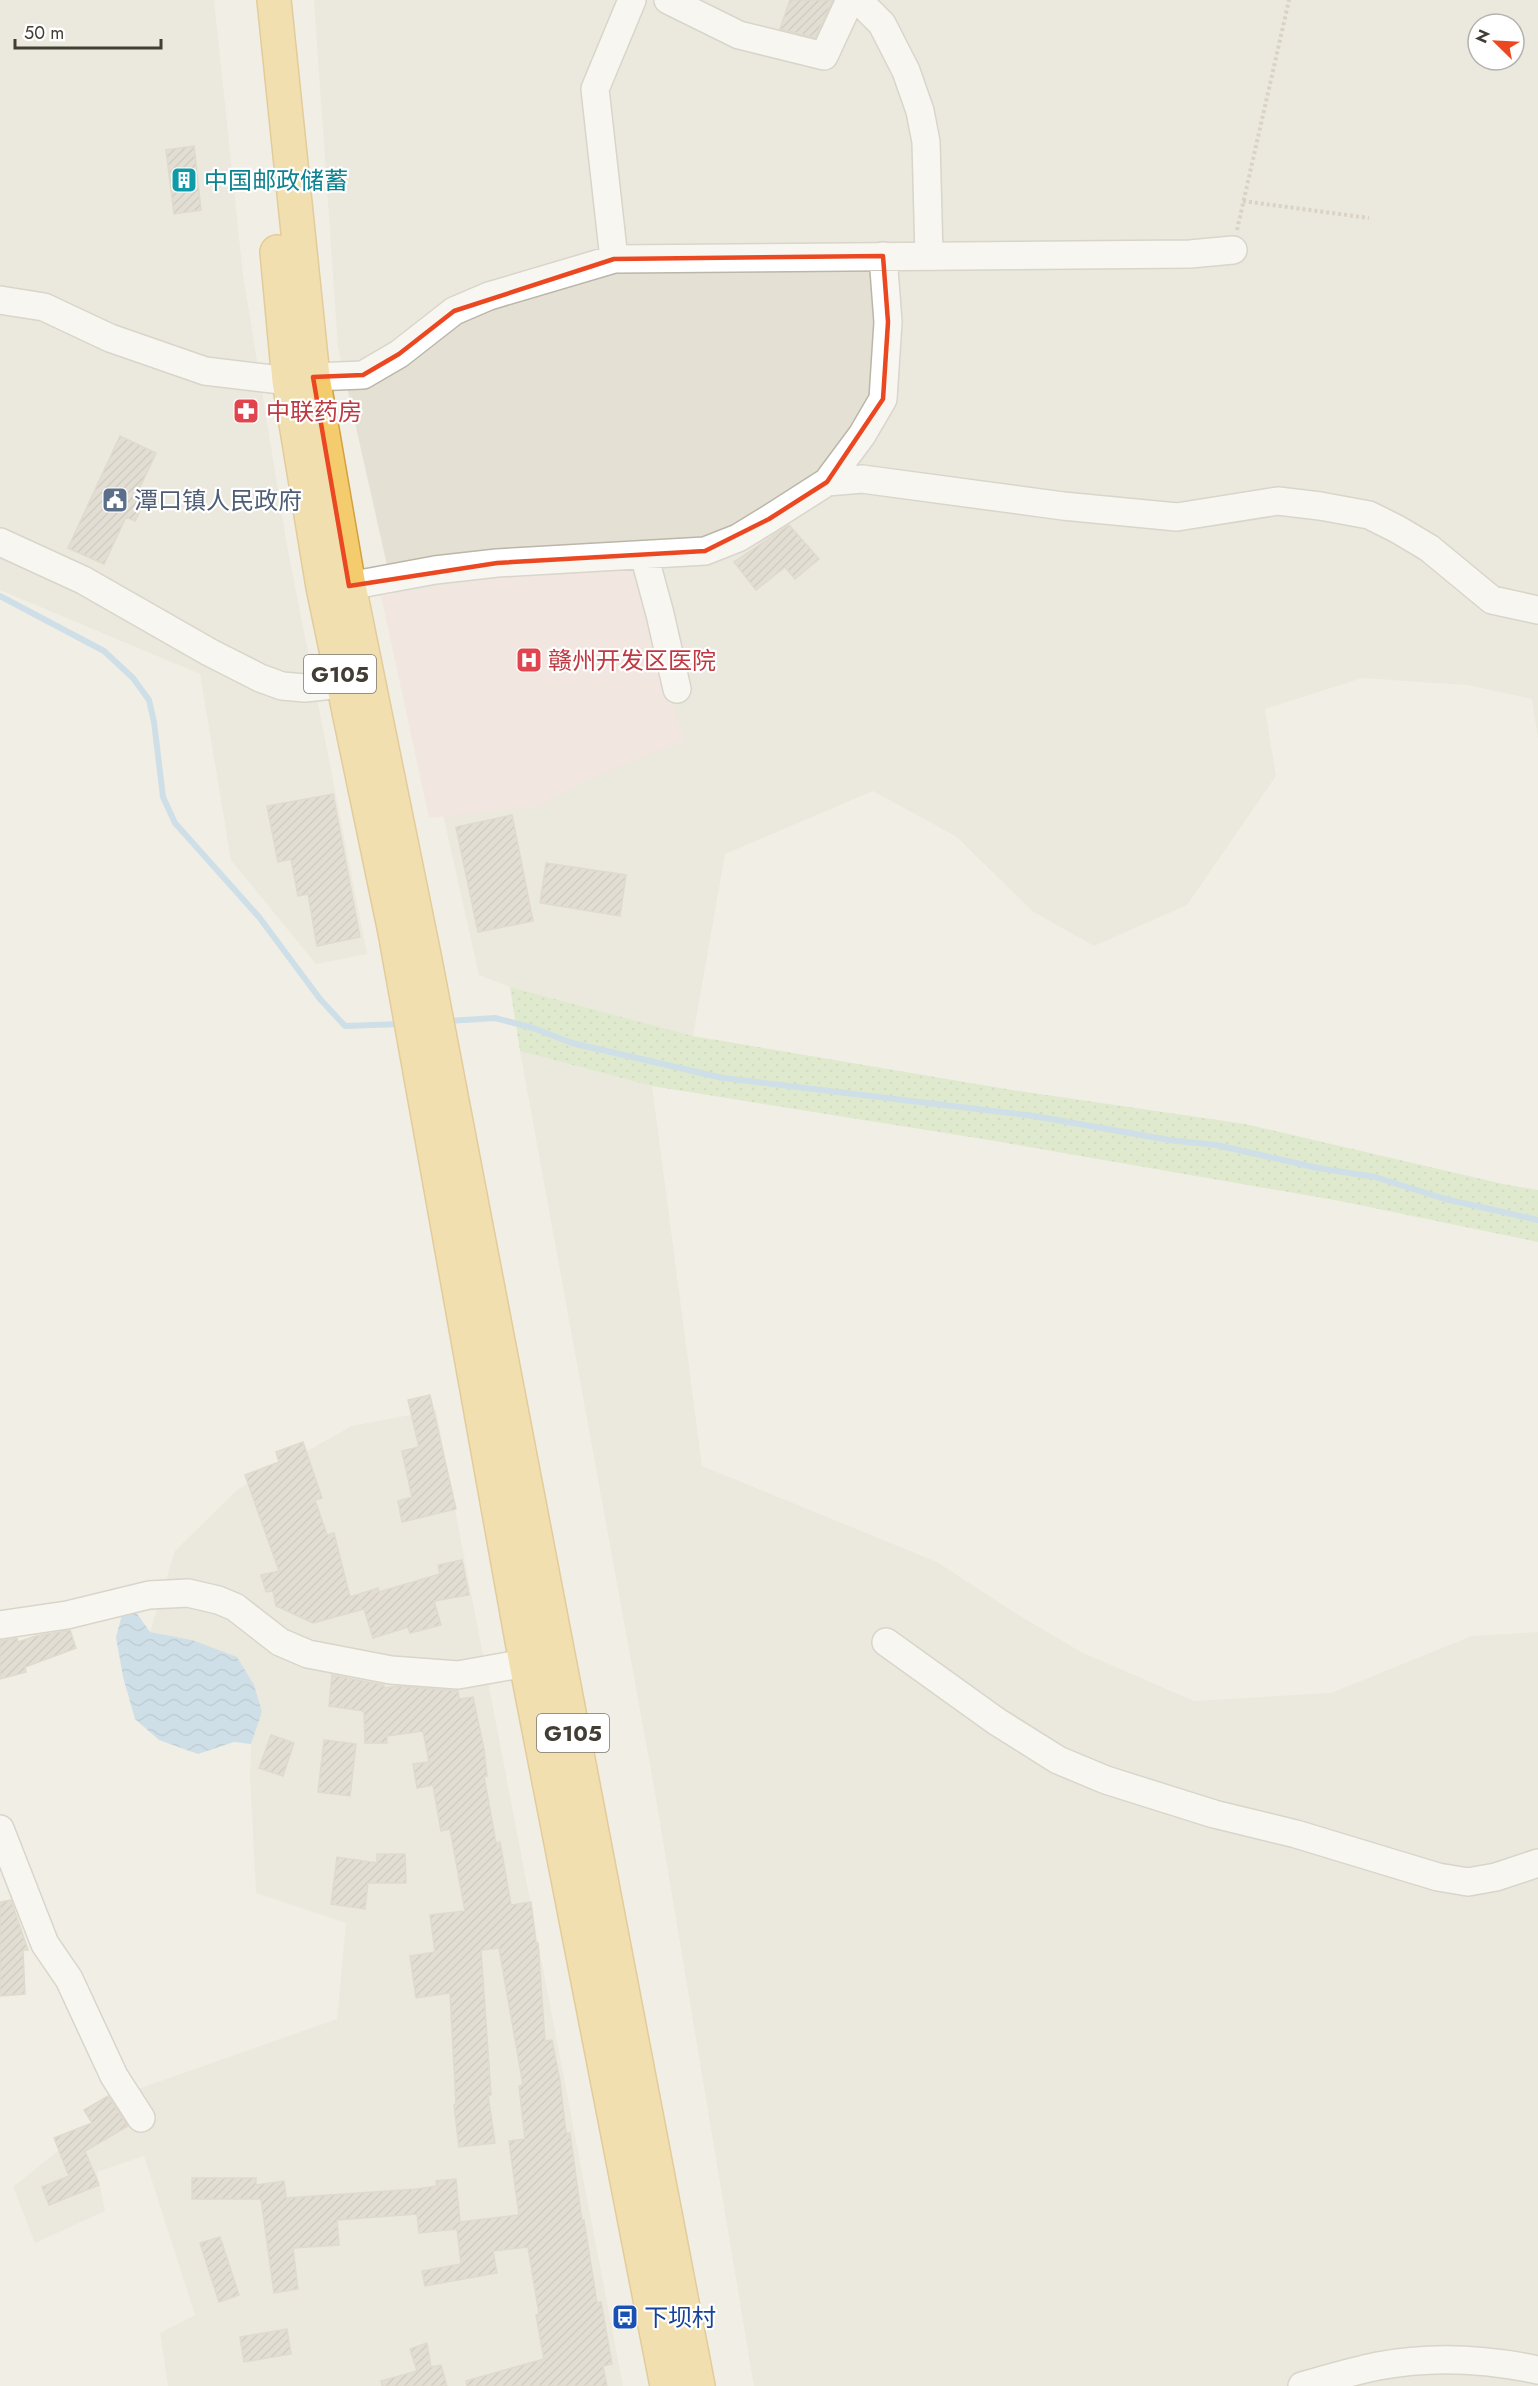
<svg xmlns="http://www.w3.org/2000/svg" width="1538" height="2386" font-family="Jost,'Noto Sans SC',sans-serif">
	<style>
		.residential { fill: #e5e0d4; fill-rule: evenodd }
		.medical { fill: #f1ddd9 }
		.green { fill: url(#green-dots) }
		.water { fill: url(#water-waves) }
		.lines { fill: none; stroke-linecap: round; stroke-linejoin: round }
		.stream { stroke: #a5cceb; stroke-width: 6 }
		.building { fill: url(#building-hatch); stroke: #ccc2af; stroke-width: 1.5 }
		.minor-casing { stroke: #bcb6a9; stroke-width: 30 }
		.highway-casing { stroke: #d2a13e; stroke-width: 36 }
		.path { stroke: #bdb29b; stroke-width: 4; stroke-dasharray: 3 3; stroke-linecap: butt }
		.minor { stroke: #fff; stroke-width: 27 }
		.highway { stroke: #f4cc6e; stroke-width: 33 }
		.marked { fill: none; stroke: #eb4822; stroke-width: 4.5; stroke-linejoin: round }
		.labels { text-anchor: middle; dominant-baseline: central; stroke-width: 4.5; stroke-linejoin: round; paint-order: stroke }
		.shield { fill: #fff; stroke: #7b7872; stroke-width: 1.5 }
		.shield-label { font-size: 22px; font-weight: bold; fill: #433e35 }
		.culture-label { font-size: 24px; fill: #0d838f; stroke: #fff; text-anchor: start }
		.health-label { font-size: 24px; fill: #be3a42; stroke: #fff; text-anchor: start }
		.service-label { font-size: 24px; fill: #4e5e75; stroke: #fff; text-anchor: start }
		.transit-label { font-size: 24px; fill: #164399; stroke: #fff; text-anchor: start }
	</style>
	<defs>
		<pattern id="green-dots" width="8" height="8" patternUnits="userSpaceOnUse" patternTransform="scale(1.5)"><rect width="8" height="8" fill="#cbe3b0"/><path d="M2 2h.1M6 6h.1" fill="none" stroke="#b0c498" stroke-width="1.8" stroke-linecap="round"/></pattern>
		<pattern id="water-waves" width="16" height="10" patternUnits="userSpaceOnUse" patternTransform="scale(1.5)"><rect width="16" height="10" fill="#a5cceb"/><path d="M0 5q4-4 8 0t8 0" fill="none" stroke="#88a7bf"/></pattern>
		<pattern id="building-hatch" width="6" height="6" patternUnits="userSpaceOnUse" patternTransform="scale(1.5)"><rect width="6" height="6" fill="#d2cabc"/><path d="M-1 1l2-2M0 6l6-6M5 7l2-2" fill="none" stroke="#aca59a"/></pattern>
	</defs>
	<rect width="100%" height="100%" fill="#f1eee5"/>
	<path class="residential" d="M0 0H214L243 275 287 545 367 954 316 964 231 860 200 674 0 590Z
		M314 0H1538V738L1532 699 1467 685 1362 678 1265 709 1276 776 1187 905 1094 946 1032 911 957 837 873 791 725 854 693 1036 510 987 479 975 338 347ZM1478 24H1514V60H1478Z
		M520 1051 652 1086 702 1466 937 1562 1012 1611 1081 1652 1194 1701 1331 1693 1472 1636 1538 1632V2386H754L654 1787Z
		M436 1410 623 2386H168L160 2333 195 2315 144 2156 97 2172 105 2211 35 2243 13 2187 132 2091 337 2019 346 1923 256 1893 250 1776 251 1744 262 1712 192 1640 150 1632 175 1551 237 1490 352 1426Z"/>
	<path class="medical" d="M634 564 684 741 589 779 539 806 429 818 381 596 523 572Z"/>
	<path class="green" d="M510 987 693 1036 1012 1090 1245 1124 1503 1184 1538 1190V1242L1340 1201 989 1140 652 1086 520 1051Z"/>
	<path class="water" d="M133 1608 150 1632 192 1640 237 1657 254 1685 262 1712 251 1744 234 1742 198 1754 159 1740 135 1719 123 1677 116 1637 122 1615Z"/>
	<g class="lines">
		<path class="stream" d="M0 596 104 651 133 678 149 700 154 722 163 797 175 823 259 917 320 999 345 1026 401 1024
			M448 1021 495 1018 533 1028 572 1043 723 1078 1034 1116 1169 1140 1216 1145 1318 1168 1375 1177 1445 1199 1538 1220"/>
	</g>
	<path class="building" d="M790 0H833L815 38 780 29Z
		M194 146 201 210 174 214 166 150Z
		M120 436 156 453 135 498 144 502 135 521 126 517 104 564 68 548Z
		M789 525 819 559 795 579 785 567 756 590 734 562Z
		M333 794 360 937 317 946 308 894 298 896 291 859 278 862 267 806Z
		M512 815 533 921 478 932 456 827Z
		M546 863 626 875 620 916 540 903Z
		M430 1395 456 1509 402 1522 398 1501 412 1497 402 1451 419 1447 408 1400Z
		M303 1442 322 1498 315 1500 327 1535 334 1533 350 1597 378 1588 379 1592 440 1574 438 1565 462 1560 469 1595 434 1601 441 1625 410 1633 408 1627 373 1638 364 1609 313 1623 276 1606 273 1591 266 1592 261 1575 279 1571 245 1475 279 1462 276 1452Z
		M70 1630 76 1648 25 1667 26 1672 0 1679V1641L17 1638 18 1642 36 1636Z
		M332 1675 384 1685V1688L400 1686 458 1691 459 1699 473 1697 484 1749 487 1776H484L496 1843 500 1842 511 1905 531 1902 536 1943H538L545 2041 552 2040 560 2081 566 2133H570L582 2221 584 2220 597 2303 601 2302 612 2364 603 2366 607 2386H467L466 2381 544 2359 536 2315 539 2314 528 2247 493 2251 497 2273 425 2286 422 2271 461 2264 457 2229 419 2233 417 2214 337 2220 339 2245 293 2248 298 2289 274 2293 261 2199H192V2178H256V2185L284 2181 286 2198 417 2189 437 2186 436 2181 456 2179 460 2222 519 2215 509 2141 525 2139 519 2086 523 2085 499 1948 481 1950 491 2095H488L495 2143 459 2147 454 2105 456 2104 450 1993 416 1998 410 1956 435 1952 430 1915 465 1911 450 1829 441 1831 433 1785 417 1788 413 1764 429 1762 423 1731 387 1736V1743H365L364 1711 329 1706Z
		M271 1735 294 1743 283 1776 259 1768Z
		M324 1740 356 1744 350 1796 318 1792Z
		M377 1854H405L406 1883H368L365 1909 331 1904 337 1857 377 1863Z
		M11 1900 28 1950H23L25 1994 0 1996V1902Z
		M108 2096 128 2126 85 2151 99 2185 49 2205 42 2187 69 2176 54 2138 92 2123 84 2110Z
		M220 2237 239 2295 219 2302 200 2243Z
		M287 2329 291 2354 244 2362 240 2337Z
		M427 2343 431 2367 441 2365 447 2386H382L381 2381 417 2371 410 2349Z"/>
	<g class="lines">
		<g class="minor-casing">
			<path id="minor" d="M668 0 739 35 824 56 850 0
				M858 0 882 24 906 71 920 111 926 142 929 256
				M614 259 595 89 632 0
				M0 300 44 307 110 338 205 371 289 381
				M313 377 363 375 399 354 454 311 489 296 614 259 1190 254 1233 250
				M827 482 862 479 1063 506 1177 517 1278 501 1320 506 1369 515 1397 529 1429 548 1492 600 1538 610
				M0 542 83 580 209 652 260 678 282 686 305 688 342 684
				M644 555 660 614 677 689
				M349 586 435 570 497 563 705 551 738 538 769 519 827 482 862 435 883 399 888 322 883 256
				M0 1625 67 1615 149 1595 188 1593 218 1600 235 1607 280 1642 308 1654 391 1670 458 1675 526 1663 545 1657
				M886 1642 996 1721 1058 1760 1106 1780 1214 1814 1296 1834 1438 1877 1468 1882 1496 1877 1538 1863
				M0 1829 45 1944 69 1979 114 2076 141 2118
				M1302 2386C1327 2379 1353 2371 1378 2366 1430 2356 1487 2359 1538 2370"/>
		</g>
		<g class="highway-casing">
			<path id="highway" d="M274 0 313 377 349 586 425 960 698 2386
				M277 252 289 381 323 587 395 932 526 1663 667 2386"/>
		</g>
		<path class="path" d="M1243 201 1369 218
			M1237 230 1289 0"/>
		<use href="#minor" class="minor"/>
		<use href="#highway" class="highway"/>
	</g>
	<path d="M0 0H1538V2386H0ZM883 256 888 322 883 399 827 482 769 519 705 551 497 563 349 586 313 377 363 375 399 354 454 311 614 259Z" fill="#f1eee5" fill-opacity=".55" fill-rule="evenodd"/>
	<path class="marked" d="M883 256 888 322 883 399 827 482 769 519 705 551 497 563 349 586 313 377 363 375 399 354 454 311 614 259Z"/>
	<defs>
		<g id="building-square" transform="scale(1.35)"><rect x="-9" y="-9" width="18" height="18" rx="4" fill="#0f9aa8" stroke="#fff"/><path d="M-4-6H4V6H1V3H-1V6H-4ZM-2.5-4.3h1.7v1.8h-1.7ZM.8-4.3h1.7v1.8H.8ZM-2.5-1h1.7V.8h-1.7ZM.8-1h1.7V.8H.8Z" fill="#fff"/></g>
		<g id="pharmacy-square" transform="scale(1.35)"><rect x="-9" y="-9" width="18" height="18" rx="4" fill="#e0444e" stroke="#fff"/><path d="M-2-6h4v4h4v4h-4v4h-4v-4h-4v-4h4Z" fill="#fff"/></g>
		<g id="civic-square" transform="scale(1.35)"><rect x="-9" y="-9" width="18" height="18" rx="4" fill="#5c6f8a" stroke="#fff"/><path d="M-.6-6.5H3V-4.5H.6V-3L4-1V1h2V6H-6V1h2V-1L-.6-3ZM-1.2 2.5V6h2.4V2.5Z" fill="#fff"/></g>
		<g id="hospital-square" transform="scale(1.35)"><rect x="-9" y="-9" width="18" height="18" rx="4" fill="#e0444e" stroke="#fff"/><path d="M-5-5h3v3.5h4V-5h3V5h-3V1.5h-4V5h-3Z" fill="#fff"/></g>
		<g id="bus-square" transform="scale(1.35)"><rect x="-9" y="-9" width="18" height="18" rx="4" fill="#1a4fb4" stroke="#fff"/><path d="M-5-6H5V4H4V6H2V4H-2V6H-4V4H-5ZM-3.5-4V0h7V-4ZM-3.5 1.2v1.5H-2V1.2ZM2 1.2v1.5H3.5V1.2Z" fill="#fff"/></g>
	</defs>
	<g fill-rule="evenodd">
		<use href="#building-square" x="184" y="180"/>
		<use href="#pharmacy-square" x="246" y="411"/>
		<use href="#civic-square" x="115" y="500"/>
		<use href="#hospital-square" x="529" y="660"/>
		<use href="#bus-square" x="625" y="2317"/>
	</g>
	<g class="labels">
		<g class="shield">
			<rect x="304" y="655" width="72" height="38" rx="4.5"/>
			<rect x="537" y="1714" width="72" height="38" rx="4.5"/>
		</g>
		<g class="shield-label">
			<text x="340" y="674">G105</text>
			<text x="573" y="1733">G105</text>
		</g>
		<g class="culture-label">
			<text x="204" y="180">中国邮政储蓄</text>
		</g>
		<g class="health-label">
			<text x="266" y="411">中联药房</text>
			<text x="548" y="660">赣州开发区医院</text>
		</g>
		<g class="service-label">
			<text x="134" y="500">潭口镇人民政府</text>
		</g>
		<g class="transit-label">
			<text x="644" y="2317">下坝村</text>
		</g>
	</g>
	<g transform="translate(1496 42) rotate(294)"><circle r="28" fill="#ffffff" stroke="#b4b2ae" stroke-width="1.5"/>
	<path d="M0-4.5L10 22L0 15L-10 22Z" fill="#eb4822"/>
	<text y="-9" font-size="16" font-weight="bold" text-anchor="middle" fill="#433e35">N</text>
	</g>
	<path d="M15 39v9h146v-9" fill="none" stroke="#433e35" stroke-width="3"/>
	<text x="24" y="39" font-size="18" fill="#433e35" stroke="#ffffff" stroke-width="4.5" paint-order="stroke">50 m</text>
</svg>
